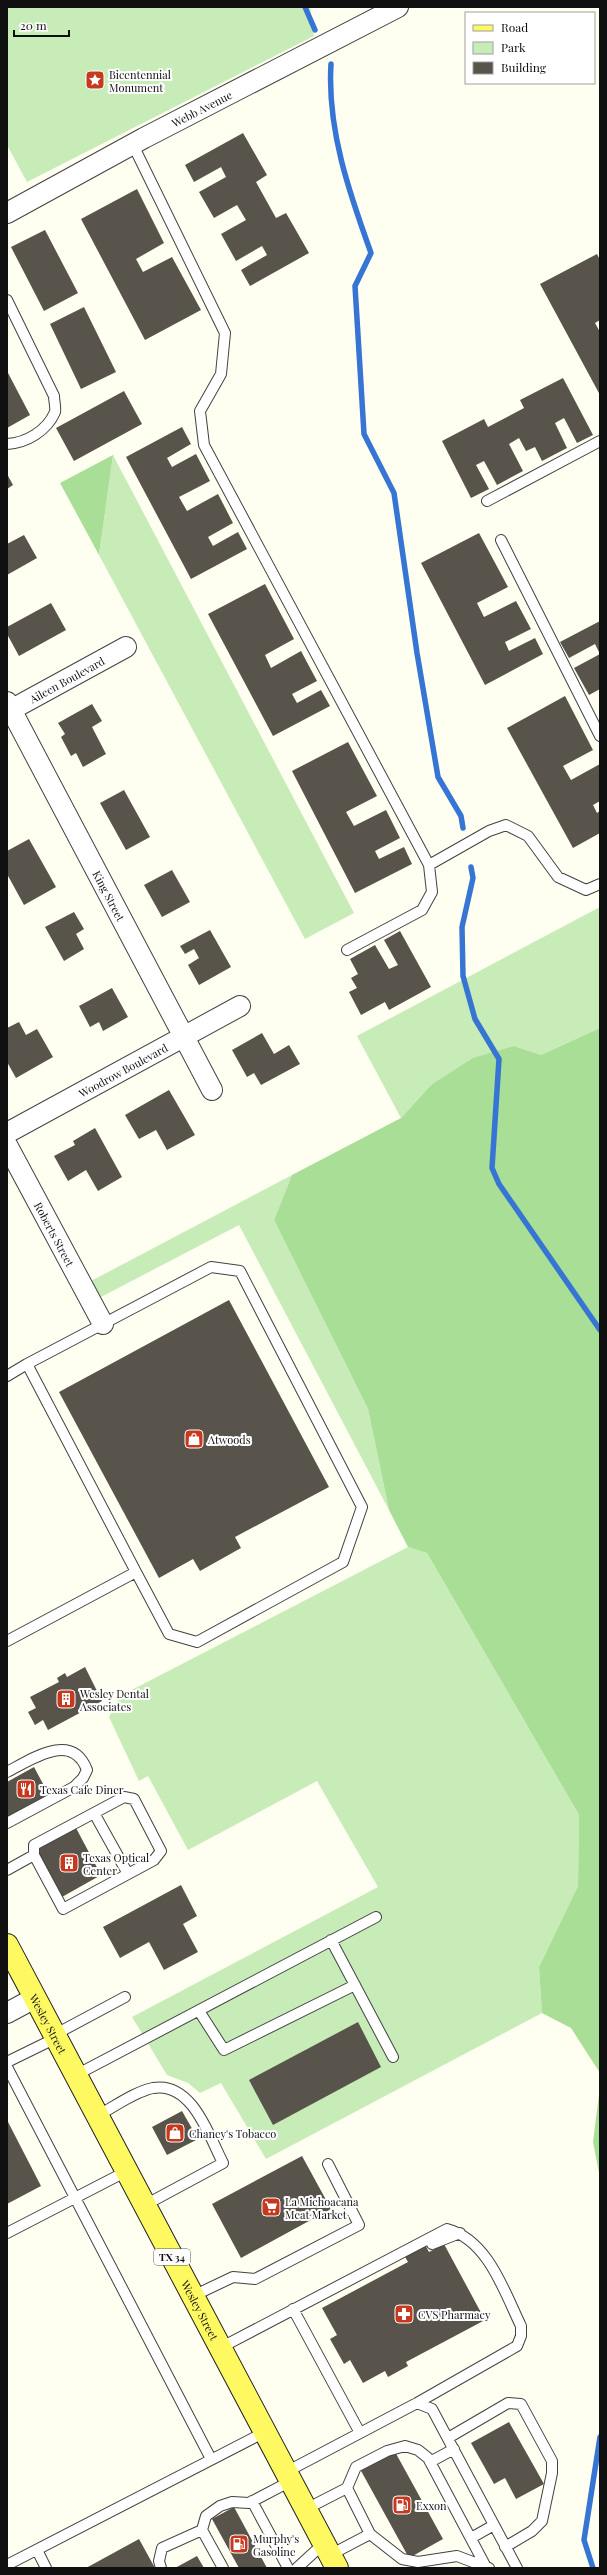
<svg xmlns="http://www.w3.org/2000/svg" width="607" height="2575" font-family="'Playfair Display',serif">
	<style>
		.green { fill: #c8ecb8 }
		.forest { fill: #a8de96 }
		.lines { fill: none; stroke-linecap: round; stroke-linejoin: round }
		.stream { stroke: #3675d4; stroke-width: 5.5 }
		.building { fill: #58534b }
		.lane-casing { stroke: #424242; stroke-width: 12 }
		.street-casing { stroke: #424242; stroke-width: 22 }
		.primary-casing { stroke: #202020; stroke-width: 24 }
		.lane { stroke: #fff; stroke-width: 10 }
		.street { stroke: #fff; stroke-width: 20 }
		.primary { stroke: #fff961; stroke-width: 22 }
		.labels { text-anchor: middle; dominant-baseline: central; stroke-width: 4; stroke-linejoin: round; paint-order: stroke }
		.shield { fill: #fff; stroke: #575757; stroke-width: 1 }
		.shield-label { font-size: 10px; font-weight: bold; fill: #0f0f0f }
		.poi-label { font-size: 11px; fill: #0f0f0f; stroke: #fff; text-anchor: start }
		.street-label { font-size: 11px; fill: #0f0f0f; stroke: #fff }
	</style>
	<rect width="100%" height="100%" fill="#fffff1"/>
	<path class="green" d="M7 7H310L314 36 27 182 7 145Z
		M113 455 354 913 305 939 99 555Z
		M600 907V1028L541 1055 514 1046 431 1085 401 1118 357 1036Z
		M292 1175 274 1220 368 1409 389 1510 239 1225 101 1297 91 1281Z
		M408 1547 427 1553 579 1815 578 1886 539 1967 542 2013 266 2159 221 2083 200 2093 188 2083 167 2075 132 2017 378 1887 317 1781 188 1850 148 1776 139 1781 109 1717 120 1696Z"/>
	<path class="forest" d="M113 455 99 555 60 483Z
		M600 1028V2073L571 2028 542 2013 539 1967 578 1886 579 1815 427 1553 408 1547 389 1510 368 1409 274 1220 292 1175 401 1118 431 1085 473 1058 514 1046 541 1055Z
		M600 2087V2178L593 2142Z"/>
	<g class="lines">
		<path class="stream" d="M305 7 315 30
			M331 64C327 129 349 192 371 253L355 286 364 434 394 493 417 653 438 777 461 816 463 828
			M471 867 473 878 462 927 463 976 475 1019 499 1059 492 1168 499 1184 600 1330
			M593 2568 584 2540 600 2437"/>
	</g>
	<path class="building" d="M243 133 267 175 256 182 276 218 286 213 309 253 250 286 241 270 267 255 262 246 236 261 221 234 246 220 237 205 214 218 199 192 226 177 221 167 194 182 185 165Z
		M137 189 164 243 136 259 143 272 172 257 201 310 145 340 81 219Z
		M45 230 78 293 44 311 11 247Z
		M597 254 600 260V320L595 323 600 332V395L540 284Z
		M84 307 116 372 81 389 50 324Z
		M7 371 30 415 7 428Z
		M563 378 593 435 577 443 564 418 555 423 567 448 542 461 535 447 526 451 519 438 509 444 523 471 497 485 484 461 476 465 489 489 471 498 442 441 484 419 488 427 524 408 520 400Z
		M124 391 142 424 74 461 56 428Z
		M182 427 191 444 167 458 172 467 196 454 210 481 179 497 187 511 218 494 233 523 208 537 213 546 238 532 247 549 191 579 126 457Z
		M7 474 13 485 7 489Z
		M479 533 508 587 477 603 484 617 516 601 531 629 505 642 509 651 535 638 543 654 485 685 421 563Z
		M24 535 37 558 7 575V544Z
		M265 584 294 639 265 655 271 668 301 651 317 681 292 694 297 703 321 690 330 706 273 736 208 614Z
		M51 603 66 630 19 656 7 634V627Z
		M600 621V689L589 695 574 668 600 654 595 644 569 658 560 642Z
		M565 696 593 750 563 766 571 780 600 764V801L593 805 597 813 600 811V833L573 848 507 728Z
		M92 704 102 721 92 727 106 754 83 767 76 753 71 756 61 737 65 734 58 723Z
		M348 742 377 796 346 812 354 826 386 810 400 838 375 851 379 859 404 847 412 864 355 893 292 771Z
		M124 790 150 837 126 850 100 803Z
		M29 839 56 887 24 905 7 874V851Z
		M172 870 190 902 162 917 144 885Z
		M74 912 84 929 76 934 84 949 64 961 45 927Z
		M210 930 231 967 199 985 188 965 199 958 194 949 185 954 180 946Z
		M400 931 431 987 389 1010 385 1002 361 1015 349 992 357 988 351 978 358 974 350 959 375 945 389 969 398 965 384 940Z
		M112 988 128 1017 103 1031 99 1022 90 1027 79 1006Z
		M19 1022 26 1035 37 1029 53 1057 16 1078 7 1062V1028Z
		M262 1033 274 1054 289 1045 300 1064 261 1085 254 1073 247 1077 232 1050Z
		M169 1090 195 1135 167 1150 156 1130 139 1139 125 1115Z
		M95 1128 122 1177 98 1191 86 1170 68 1181 54 1156 75 1145 73 1141Z
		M229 1300 329 1487 235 1537 241 1548 200 1571 193 1559 159 1578 59 1392Z
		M85 1667 102 1701 48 1730 43 1720 35 1725 28 1712 36 1708 30 1697 59 1682 57 1678 65 1673 67 1677Z
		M34 1767 49 1795 7 1819V1782Z
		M76 1828 101 1875 62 1897 36 1850Z
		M181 1885 197 1916 183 1924 198 1952 164 1970 149 1942 120 1958 103 1927Z
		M358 2022 381 2067 273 2125 249 2080Z
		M182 2111 198 2139 167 2155 152 2127Z
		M7 2120 41 2186 7 2204Z
		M302 2156 331 2209 241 2258 212 2204Z
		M422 2239 429 2252 444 2244 485 2320 406 2362 408 2366 388 2377 385 2371 363 2383 350 2360 344 2364 330 2339 337 2335 322 2308 408 2262 401 2250Z
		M509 2422 544 2484 516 2499 505 2478 494 2484 471 2443Z
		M394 2450 443 2539 409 2558 360 2469Z
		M234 2507 267 2568H239L212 2519Z
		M139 2539 155 2568H86Z
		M197 2556 204 2568H175Z"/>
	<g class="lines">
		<g class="lane-casing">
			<path id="lane" d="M133 145 225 333 221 374 200 411 204 445 429 865 432 892 422 910 347 950
				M7 300 54 396C54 401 56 408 55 412 47 431 26 443 7 444
				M487 501 600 441
				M501 540 600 736
				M429 865 489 831 506 825 528 836 558 877 586 890 600 884
				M27 1364 211 1267 240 1271 362 1507 343 1562 197 1642 169 1634 136 1572
				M7 1376 27 1364 136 1572 7 1641
				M7 1772C32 1759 72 1731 87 1770L83 1778 74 1787 7 1823
				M94 1813 128 1874
				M7 1870 34 1855 63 1909 154 1860 161 1851 134 1799 124 1797 34 1845V1855
				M331 1940 393 2057
				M199 2011 224 2050 355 1985
				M54 2035 125 1997
				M7 2062 56 2038
				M7 2067 211 2459
				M76 2075 376 1917
				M97 2116C114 2107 134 2092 153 2088 192 2081 209 2136 223 2163L145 2205
				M7 2233 127 2171
				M432 2244 460 2233
				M193 2296 233 2277 255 2279 359 2225 328 2164
				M293 2309 360 2433
				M220 2348 447 2229C488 2240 504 2291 521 2326V2336L517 2346 417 2403
				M448 2438 508 2403 521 2404 552 2461V2473L542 2521 532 2531 505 2547
				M430 2462 454 2449
				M286 2472 417 2403 432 2409 517 2568
				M252 2501 288 2568
				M306 2509 347 2488
				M471 2538 494 2525
				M37 2550 46 2568
				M330 2555 370 2534
				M7 2565 265 2432
				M486 2567 428 2458 418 2450 405 2446 387 2451 356 2467 347 2488 370 2534 402 2559 418 2562 457 2556 486 2567 489 2568
				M161 2568 159 2561 162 2548 202 2530
				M223 2568 202 2530 206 2516 220 2506 232 2502 249 2503 291 2481
				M297 2568 324 2543"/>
		</g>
		<g class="street-casing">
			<g id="street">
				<path id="s1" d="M7 213 144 138 398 7"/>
				<path id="s2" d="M7 702 212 1090"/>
				<path id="s3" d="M7 712 126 647"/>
				<path id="s4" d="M7 1133 240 1006"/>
				<path id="s5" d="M7 1145 103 1324"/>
				<path d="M7 2013 35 1998"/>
			</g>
		</g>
		<g class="primary-casing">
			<g id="primary">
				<path id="s6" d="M7 1945 337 2568"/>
			</g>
		</g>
		<use href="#lane" class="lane"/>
		<use href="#street" class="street"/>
		<use href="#primary" class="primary"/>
	</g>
	<defs>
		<g id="sight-square" transform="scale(1)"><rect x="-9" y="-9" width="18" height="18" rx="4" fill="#c7391f" stroke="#fff"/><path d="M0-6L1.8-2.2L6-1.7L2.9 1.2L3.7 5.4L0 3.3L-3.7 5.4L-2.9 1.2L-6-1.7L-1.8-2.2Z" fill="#fff"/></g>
		<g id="shop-square" transform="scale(1)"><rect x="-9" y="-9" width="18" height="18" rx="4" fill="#c7391f" stroke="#fff"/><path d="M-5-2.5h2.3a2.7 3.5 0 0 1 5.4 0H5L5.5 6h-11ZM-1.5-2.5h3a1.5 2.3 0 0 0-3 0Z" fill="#fff"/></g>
		<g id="building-square" transform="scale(1)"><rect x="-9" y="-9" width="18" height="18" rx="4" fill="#c7391f" stroke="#fff"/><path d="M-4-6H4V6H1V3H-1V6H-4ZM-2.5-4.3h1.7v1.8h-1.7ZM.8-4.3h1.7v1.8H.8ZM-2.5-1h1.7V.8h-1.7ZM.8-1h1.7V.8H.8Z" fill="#fff"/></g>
		<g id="restaurant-square" transform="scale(1)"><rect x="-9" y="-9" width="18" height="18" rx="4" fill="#c7391f" stroke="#fff"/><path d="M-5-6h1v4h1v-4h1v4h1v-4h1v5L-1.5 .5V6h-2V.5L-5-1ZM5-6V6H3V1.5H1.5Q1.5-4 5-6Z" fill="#fff"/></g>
		<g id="supermarket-square" transform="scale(1)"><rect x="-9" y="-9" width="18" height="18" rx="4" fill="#c7391f" stroke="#fff"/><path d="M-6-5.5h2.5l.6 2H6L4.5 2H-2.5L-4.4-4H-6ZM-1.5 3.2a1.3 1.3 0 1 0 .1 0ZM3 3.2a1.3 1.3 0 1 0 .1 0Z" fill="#fff"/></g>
		<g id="pharmacy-square" transform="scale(1)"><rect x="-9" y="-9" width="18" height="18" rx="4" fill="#c7391f" stroke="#fff"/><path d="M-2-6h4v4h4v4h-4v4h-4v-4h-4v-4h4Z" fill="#fff"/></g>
		<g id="fuel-square" transform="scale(1)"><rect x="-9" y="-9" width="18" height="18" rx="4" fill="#c7391f" stroke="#fff"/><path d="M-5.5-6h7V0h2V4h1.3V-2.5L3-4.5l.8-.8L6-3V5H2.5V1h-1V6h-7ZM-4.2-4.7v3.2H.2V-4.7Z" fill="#fff"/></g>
	</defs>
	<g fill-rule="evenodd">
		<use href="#sight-square" x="95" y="80"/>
		<use href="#shop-square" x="194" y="1439"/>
		<use href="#building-square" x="66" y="1699"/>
		<use href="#restaurant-square" x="26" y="1789"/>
		<use href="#building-square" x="69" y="1863"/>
		<use href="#shop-square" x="175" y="2133"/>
		<use href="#supermarket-square" x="271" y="2207"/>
		<use href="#pharmacy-square" x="404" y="2314"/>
		<use href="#fuel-square" x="402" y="2505"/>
		<use href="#fuel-square" x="239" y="2544"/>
	</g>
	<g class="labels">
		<rect class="shield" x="154" y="2249" width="36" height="16" rx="3"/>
		<g class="shield-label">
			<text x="172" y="2257">TX 34</text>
		</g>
		<g class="poi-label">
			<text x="109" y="74">Bicentennial<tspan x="109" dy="13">Monument</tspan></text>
			<text x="208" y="1439">Atwoods</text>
			<text x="80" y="1693">Wesley Dental<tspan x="80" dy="13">Associates</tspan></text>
			<text x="40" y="1789">Texas Cafe Diner</text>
			<text x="83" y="1857">Texas Optical<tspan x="83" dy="13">Center</tspan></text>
			<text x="189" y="2133">Chaney's Tobacco</text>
			<text x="285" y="2201">La Michoacana<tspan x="285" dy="13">Meat Market</tspan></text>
			<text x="418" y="2314">CVS Pharmacy</text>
			<text x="416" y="2505">Exxon</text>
			<text x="253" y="2538">Murphy's<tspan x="253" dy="13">Gasoline</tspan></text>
		</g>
		<g class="street-label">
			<text stroke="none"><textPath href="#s1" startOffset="221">Webb Avenue</textPath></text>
			<text stroke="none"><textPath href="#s3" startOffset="68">Aileen Boulevard</textPath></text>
			<text stroke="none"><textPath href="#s2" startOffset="219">King Street</textPath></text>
			<text stroke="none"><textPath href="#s4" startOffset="132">Woodrow Boulevard</textPath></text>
			<text stroke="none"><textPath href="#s5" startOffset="101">Roberts Street</textPath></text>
			<text stroke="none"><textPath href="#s6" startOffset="89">Wesley Street</textPath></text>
			<text stroke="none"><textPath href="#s6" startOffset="413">Wesley Street</textPath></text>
		</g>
	</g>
	<rect width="607" height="2575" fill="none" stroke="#0f0f0f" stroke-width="16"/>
	<rect x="465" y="12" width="130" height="72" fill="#ffffff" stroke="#9f9f9f"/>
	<rect x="473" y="25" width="20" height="6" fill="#fff961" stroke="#9f9f9f"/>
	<text x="501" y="32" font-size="12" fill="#0f0f0f">Road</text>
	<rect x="473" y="42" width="20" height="12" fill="#c8ecb8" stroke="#9f9f9f"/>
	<text x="501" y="52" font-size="12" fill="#0f0f0f">Park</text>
	<rect x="473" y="62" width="20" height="12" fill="#58534b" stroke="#9f9f9f"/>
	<text x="501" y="72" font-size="12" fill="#0f0f0f">Building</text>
	<path d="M14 30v6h55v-6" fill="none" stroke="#0f0f0f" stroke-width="2"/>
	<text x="20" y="30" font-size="12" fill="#0f0f0f" stroke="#ffffff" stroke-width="3" paint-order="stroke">20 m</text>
</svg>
